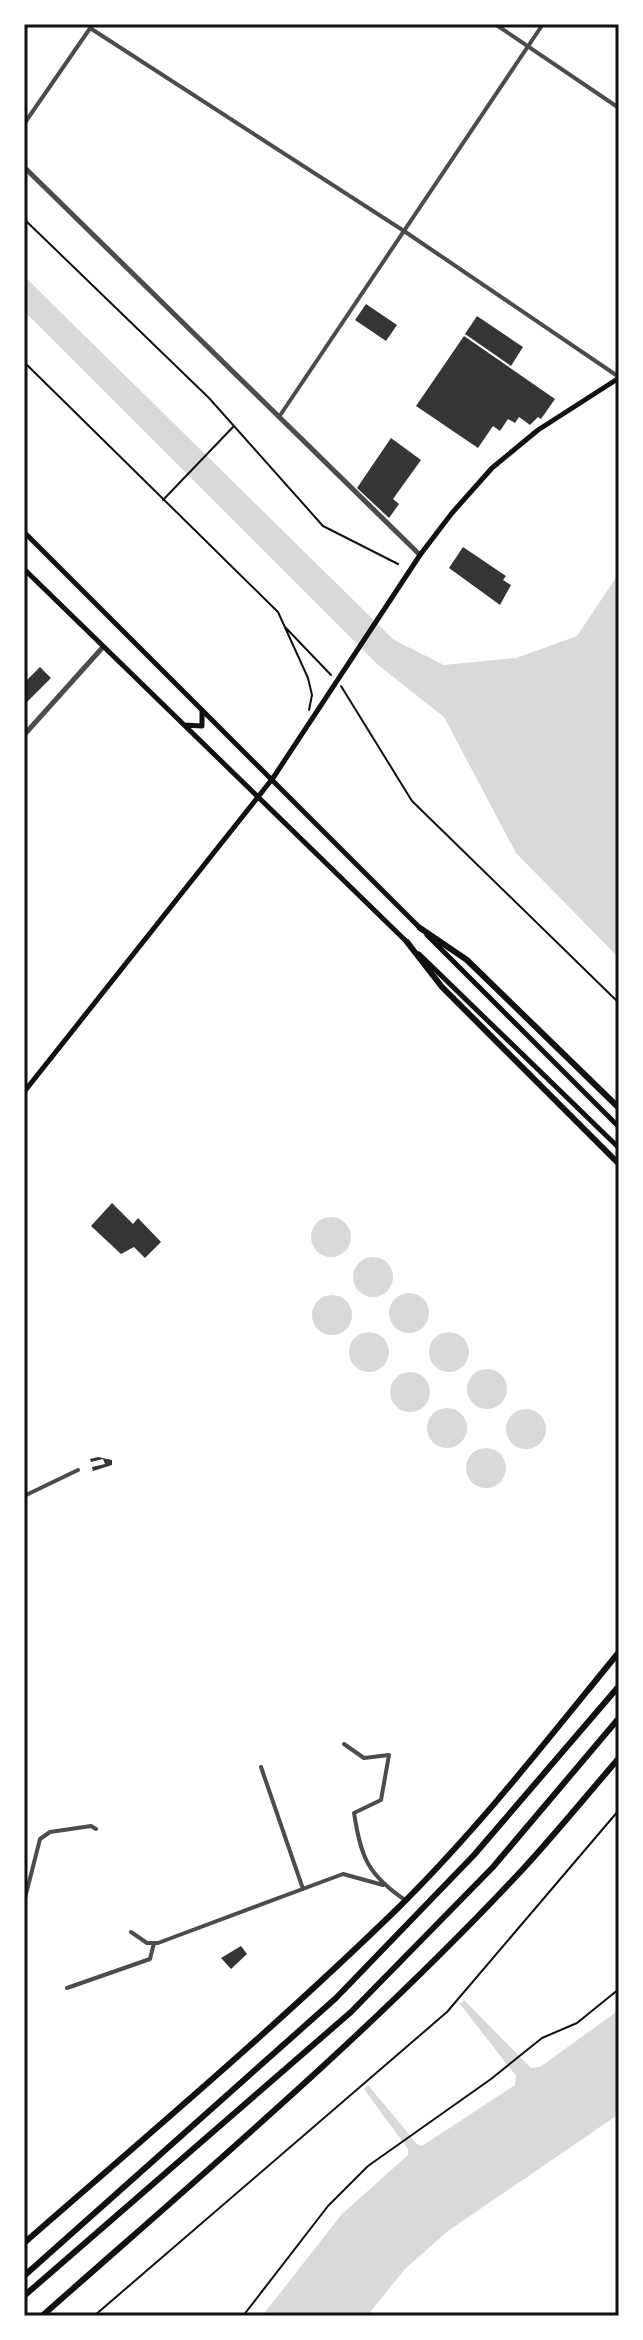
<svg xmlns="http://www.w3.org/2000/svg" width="643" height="2340" font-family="'IBM Plex Sans',sans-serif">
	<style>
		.water { fill: #d9d9d9 }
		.building { fill: #353535 }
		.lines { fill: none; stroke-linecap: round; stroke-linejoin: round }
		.path { stroke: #111; stroke-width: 2 }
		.minor { stroke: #4c4c4c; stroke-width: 4 }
		.tertiary { stroke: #4c4c4c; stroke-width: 5 }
		.secondary { stroke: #111; stroke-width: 5 }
		.primary { stroke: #111; stroke-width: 6 }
		.trunk { stroke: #111; stroke-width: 6 }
		.neatline { fill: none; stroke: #111; stroke-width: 3 }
	</style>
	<rect width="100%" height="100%" fill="#fff"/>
	<path class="water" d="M24 276 394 640 444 665 516 658 577 636 619 573V958L516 853 444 717 378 665 24 311Z
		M311 1237a20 20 0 1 1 40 0a20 20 0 1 1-40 0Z
		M353 1277a20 20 0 1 1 40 0a20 20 0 1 1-40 0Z
		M389 1313a20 20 0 1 1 40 0a20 20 0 1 1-40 0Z
		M312 1315a20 20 0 1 1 40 0a20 20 0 1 1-40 0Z
		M429 1352a20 20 0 1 1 40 0a20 20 0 1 1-40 0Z
		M349 1352a20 20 0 1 1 40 0a20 20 0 1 1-40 0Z
		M467 1389a20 20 0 1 1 40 0a20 20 0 1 1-40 0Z
		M390 1392a20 20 0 1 1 40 0a20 20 0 1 1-40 0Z
		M427 1428a20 20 0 1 1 40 0a20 20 0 1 1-40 0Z
		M506 1429a20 20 0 1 1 40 0a20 20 0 1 1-40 0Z
		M466 1468a20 20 0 1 1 40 0a20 20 0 1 1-40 0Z
		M464 2000 531 2068 540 2067 619 2010V2114L448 2231 405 2269 367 2316H262L342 2214 408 2155V2149L364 2089 368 2085 417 2144 422 2146 515 2085 516 2076 460 2004Z"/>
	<path class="building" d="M366 304 397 325 386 341 355 320Z
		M477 316 523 347 511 366 465 334Z
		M464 336 555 399 541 419 538 417 530 425 519 417 515 423 508 419 500 431 493 426 478 448 416 406Z
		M391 438 421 460 393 499 399 504 389 518 357 488Z
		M463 547 506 576 503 580 511 585 500 605 449 568Z
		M40 667 51 678 24 705V683Z
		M112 1203 133 1224 138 1218 161 1242 145 1258 134 1247 121 1254 91 1226Z
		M98 1457 112 1460V1465L93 1471 92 1467 105 1464 103 1459 91 1462 90 1459Z
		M241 1946 247 1954 231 1969 221 1958Z"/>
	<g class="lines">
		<path class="path" d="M24 219 209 398 323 526 398 564
			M24 362 278 612 308 678 312 695 309 710
			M163 500 233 427
			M285 627 331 675
			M341 686 412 801 619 1003
			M94 2316 447 2012 619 1810
			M243 2316 328 2206 368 2166 491 2079 542 2038 577 2023 619 1989"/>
		<path class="minor" d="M495 24 619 108
			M90 28 404 231 619 377
			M24 124 93 24
			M279 417 543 24
			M24 1496 78 1470
			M344 1744 364 1758 389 1755 381 1800 354 1813C361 1857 367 1874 405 1900
			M261 1767 303 1889
			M24 1902 40 1839 50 1832 91 1826 96 1829
			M24 1922 25 1925
			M131 1932 147 1943H158L343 1874 383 1885
			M67 1988 150 1959 154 1943"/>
		<path class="tertiary" d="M24 167 420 555
			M24 735 103 647"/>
		<path class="secondary" d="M24 532 420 928
			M24 569 409 944
			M185 725 202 726V710
			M427 935 619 1127
			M419 954 619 1148
			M24 1092 273 778 420 555 452 513 492 468 538 430 619 378"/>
		<path class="primary" d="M420 928 467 960 619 1108
			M407 942 442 987 619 1164
			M24 2243C150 2133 278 2025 398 1908 478 1829 548 1739 619 1652
			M42 2316C206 2171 374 2029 523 1869 556 1833 587 1795 619 1758"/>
		<path class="trunk" d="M24 2276 336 1998 474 1855 619 1686
			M24 2296 351 2012 493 1867 619 1718"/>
	</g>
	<rect width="643" height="2340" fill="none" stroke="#ffffff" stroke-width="52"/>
	<rect x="26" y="26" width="591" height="2288" class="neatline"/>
</svg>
